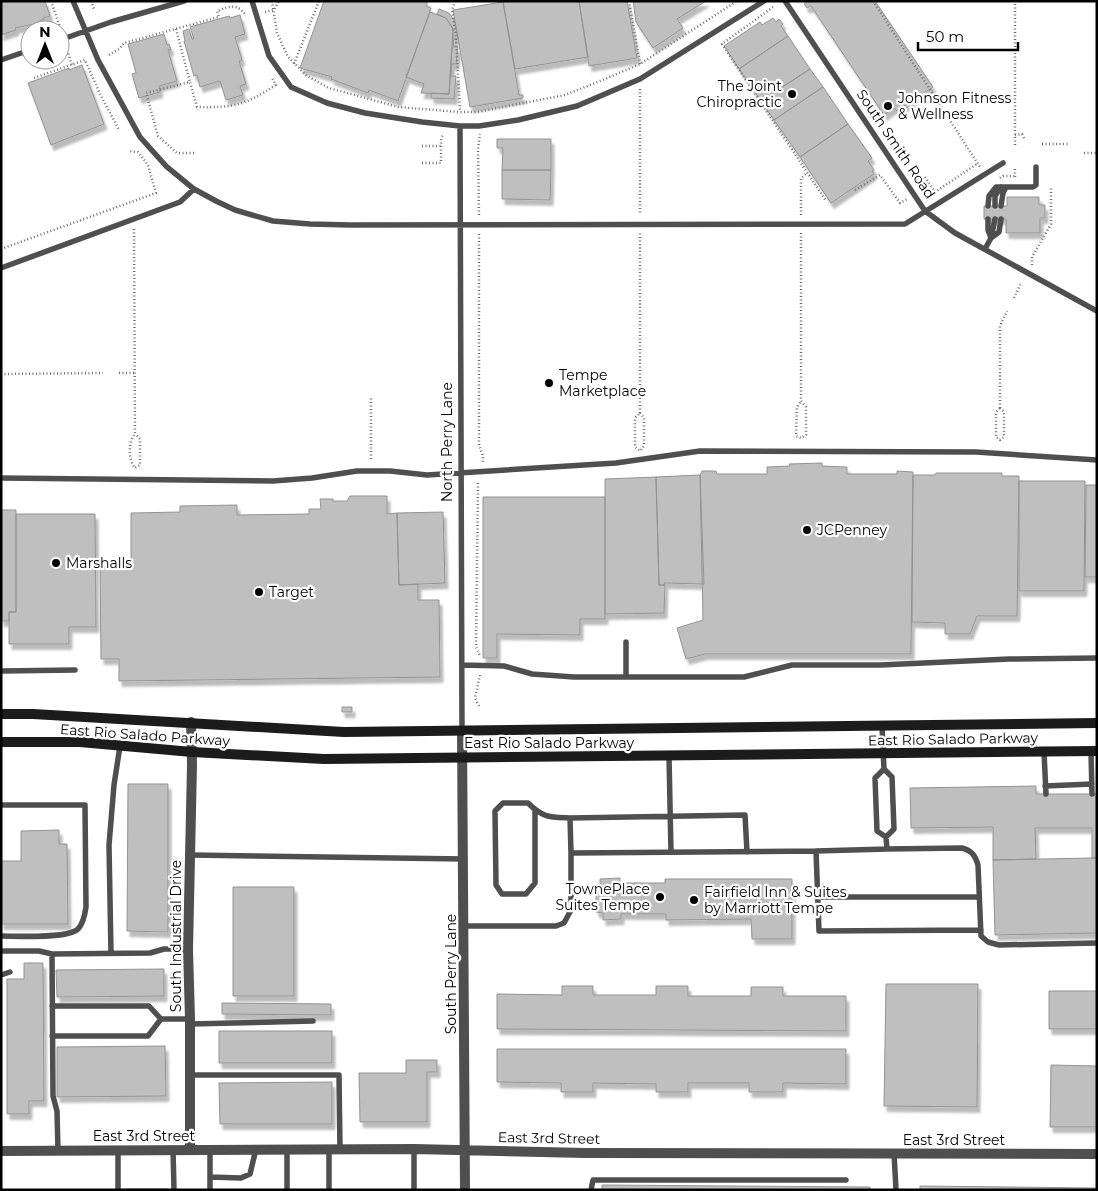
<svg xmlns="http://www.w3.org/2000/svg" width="1098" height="1191" font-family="Montserrat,sans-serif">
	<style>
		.building { fill: #bfbfbf; stroke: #939393; filter: url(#shadow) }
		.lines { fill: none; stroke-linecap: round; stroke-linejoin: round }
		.path { stroke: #717171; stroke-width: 2.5; stroke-dasharray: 1 2.5; stroke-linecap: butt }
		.lane { stroke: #4f4f4f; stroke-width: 5.5 }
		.street { stroke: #4f4f4f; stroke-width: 10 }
		.secondary { stroke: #1c1c1c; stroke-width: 10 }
		.poi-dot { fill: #000; stroke: #fff; stroke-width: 2 }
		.labels { text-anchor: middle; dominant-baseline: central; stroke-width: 4.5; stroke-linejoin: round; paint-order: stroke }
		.poi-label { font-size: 14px; fill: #000; stroke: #fff; text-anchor: start }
		.street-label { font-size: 14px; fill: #000; stroke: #fff }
	</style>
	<defs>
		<filter id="shadow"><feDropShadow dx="3" dy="5.5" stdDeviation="1" flood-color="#0004"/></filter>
	</defs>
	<rect width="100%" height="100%" fill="#fff"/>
	<path class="building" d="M1 1H45L50 16 43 18 44 19 34 24 15 28 16 30 1 35Z
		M324 1H427V7L431 8 398 101 369 90 368 93 331 79 332 77 300 68Z
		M505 1H579L588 57 515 69 503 2Z
		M579 1H627L637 58 589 66Z
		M633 1H706L677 19 683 28 653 48 636 22Z
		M808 1H875L933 87 897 111 894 108 884 115 811 6 807 8 804 4Z
		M503 2 519 95H523V98L470 107 453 10Z
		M439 9 449 13 455 22 458 39H454L453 47V29L446 18 437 14Z
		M430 12 446 18 453 29 449 94 421 93 424 84 406 77Z
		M240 15 245 34 235 37 242 60 239 61 246 84 240 86 243 95 226 100 220 81 200 87 197 75 194 76 184 41H185L183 31 189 29 192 39H194L190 27 229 16 230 18Z
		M773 18 776 22 779 19 783 24 781 26 788 36 739 69 724 46 760 22 762 25Z
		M164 34 167 45 169 44 171 50H168L177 81 159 86 160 92 139 98 132 74 136 73 128 44Z
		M788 36 810 69 761 101 739 69Z
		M452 47H458L456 64H452L451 76H456L454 99 431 98V93L449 94Z
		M82 65 104 124 51 145 28 83 69 68V70Z
		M810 69 823 87 774 120 761 101Z
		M823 87 848 124 800 157 774 120Z
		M848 124 872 158 868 161 874 170 872 171 874 174 831 203 800 157Z
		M497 139H551V170H502L503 148H497Z
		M502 170H551L550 200 502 199Z
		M1007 197H1039V205H1045V218H1040V233H1006V219H984V206H1007Z
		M822 463V466L847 467V474H897V471L913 472 911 654H705L686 659 677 628 703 620 700 475 702 471H716L717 474H767V467L790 466 789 464Z
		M936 473H1002V476H1019L1017 616H977L970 634H945V623L912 622 913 475H935Z
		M700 475 704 584 664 583 665 585H659L656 477Z
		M656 477 659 585H665L664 613 605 614V479Z
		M1019 481H1085L1084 591H1019Z
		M1086 485H1097V577H1085Z
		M350 496H387V514L397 513 399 585 418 584V600H439L440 677 119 681V659H101L100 565H131V513L180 512V506L237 505V515L309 514V509H321L320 499H333V501H347Z
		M483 497H605V619H580V635L497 634V658H483Z
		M1 510H16V612H9V621H1Z
		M443 512 445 583 399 585 397 513Z
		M16 514H95L96 627H69V644H9V612H16Z
		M342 707H352V712H342Z
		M128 784H168V932L127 931Z
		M1036 786V794H1097V858H1092V828H1035L1036 859 993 860V827L911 828 910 788Z
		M59 830V844H67L68 924H1V861H21V831Z
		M1092 858H1097V933L995 935 993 860Z
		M620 878V883H665V879H792V939H752L751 919 666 920V914H621V919L603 920V913L596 912V888H600V879Z
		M233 887H294V996H233Z
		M24 963H43L44 1101H29V1114H7V979H24Z
		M164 969V996L57 997 56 970Z
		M886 984H978L977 1107 884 1106Z
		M562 986H593V995H656V986H688V996H751V987H783V996H846V1031L497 1029V994L562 995Z
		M1049 991H1097V1029H1049Z
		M222 1003 331 1004V1015L222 1014Z
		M219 1031H332V1063H219Z
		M165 1046 166 1096 57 1097V1047Z
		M497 1049H846V1084L783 1083V1092H749V1083H688V1092H656V1084L593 1083V1092H561V1083L497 1082Z
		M406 1060H437V1072H427V1122H360L359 1073H406Z
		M1051 1065 1097 1066V1127H1050Z
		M332 1082V1124H220L219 1083Z
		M602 1185 870 1187V1190H602Z
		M920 1186 1097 1188V1190H920Z
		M126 1189H169V1190H126Z"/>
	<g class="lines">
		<path class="path" d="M51 1 61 30
			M91 1 94 9
			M272 1 277 33 288 57 307 76 329 88 398 107 460 112H477L565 95 605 79 640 64 737 1
			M455 1 452 10 456 38 460 111
			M629 1 640 64
			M873 1 980 167
			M773 7 722 44 826 201
			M265 12 274 10 279 1
			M176 29 190 82
			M66 47 72 65
			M109 55 119 49 124 43 219 17 217 11C230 6 238 3 246 16
			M294 64 319 1
			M34 78 85 60 100 94 119 130
			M640 89V215
			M1015 135 1022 134 1024 138
			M1042 144H1069
			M1015 145V1
			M422 146H441
			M194 153H177L158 136 146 93 190 82 197 107C236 108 244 105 276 85L272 78
			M1084 153H1097
			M422 163H441V140L443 134
			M1015 169V177
			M925 177 935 192 977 164
			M1000 178 1003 176H1015
			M922 189 929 184
			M855 190 880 175 900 203 907 199
			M479 215 478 149 480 134
			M801 215V178L807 173
			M134 229 135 434C128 442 128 459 135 468L140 465V439L135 434
			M801 233V401
			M479 234V445L483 456V462
			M1 249 156 193 148 165 138 152 129 151
			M1032 265V257L1051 224V187
			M1014 298 1021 283
			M119 373H135
			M1 374 103 373
			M801 401 806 407V435L801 438 796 436 797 407Z
			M1000 408V326L1007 311
			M1000 408 1004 412V437L1000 440 996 437V412Z
			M640 413V232
			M640 413 644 418V446L640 451 635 447V418Z
			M371 459V398
			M478 483 476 647 480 656
			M479 706 475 698 480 675"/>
		<path class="lane" d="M73 1 98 60 140 137 166 166 194 189 216 201 235 210 273 221 310 224 350 225 905 224 1003 163
			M252 1 269 56 291 87 327 103 365 113 422 122 460 126H479L518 120 577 106 640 79 764 1
			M785 1 925 211 955 233 1097 311
			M60 40 111 22 184 1
			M1 60 30 50
			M460 126 462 731
			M988 206 989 196 996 187H1033L1036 185V167
			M995 206V196L1001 187
			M1001 206 1003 193 1006 187
			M988 219V230L991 238 999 232 1001 219
			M985 249 991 238 995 219
			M1 268 180 202 194 189
			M1 478 273 481 312 478 357 471H390L427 475 616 463 700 451 976 452 1097 460
			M462 665 504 666 532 674 574 677H744L792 665H881L1009 659 1097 658
			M1 671 75 670
			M626 677V642
			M882 726 884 769 875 778 877 831 886 837 894 829 892 777 884 769
			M1091 751 1092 794
			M1044 752 1046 794
			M669 756 671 852
			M1045 786 1092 784
			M1 805H85L86 907C85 914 83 924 78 929 68 939 17 936 1 936
			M535 810V883L526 894H502L496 885 495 811 503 803H528C543 818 550 817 570 818
			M886 837 887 849 962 848C972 851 975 855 978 865L981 936 988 942 999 945 1097 943
			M816 851 887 849
			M571 853 570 818 745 815 747 852
			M190 855 464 859
			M817 897H979
			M464 926H556L564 923 571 910V853L816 851 819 931 981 930
			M1 951H39L52 954
			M111 953 109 845 114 785 120 746
			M1 975 10 972
			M52 1006H149L161 1019H190
			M190 1024 313 1021
			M52 1036H148L161 1019
			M190 1075H339L340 1149
			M173 1149 174 1190
			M210 1149V1190
			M287 1149V1190
			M329 1149V1190
			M414 1149V1190
			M118 1150V1190
			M58 1151 57 1111 53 1096 52 954 150 953 164 949H188
			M894 1153 896 1190
			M210 1177 241 1178 250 1174 256 1149
			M591 1190 593 1180H846"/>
		<path class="street" d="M462 731 465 1190
			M190 1149V1019L188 949 192 765 191 722
			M1 1151 414 1149 585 1153 1097 1154"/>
		<path class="secondary" d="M1 714H33L344 732 1097 723
			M1 742H80L192 752 324 759 1097 751"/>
	</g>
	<g class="poi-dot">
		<circle cx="792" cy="94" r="5"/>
		<circle cx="888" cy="106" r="5"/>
		<circle cx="549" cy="383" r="5"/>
		<circle cx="807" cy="530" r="5"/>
		<circle cx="56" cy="563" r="5"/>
		<circle cx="259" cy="592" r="5"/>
		<circle cx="660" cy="897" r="5"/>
		<circle cx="694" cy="900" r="5"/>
	</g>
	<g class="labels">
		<g class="poi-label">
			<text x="782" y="86" text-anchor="end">The Joint<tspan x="782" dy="16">Chiropractic</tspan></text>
			<text x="898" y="98">Johnson Fitness<tspan x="898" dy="16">&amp; Wellness</tspan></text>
			<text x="559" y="375">Tempe<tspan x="559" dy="16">Marketplace</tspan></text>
			<text x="817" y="530">JCPenney</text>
			<text x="66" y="563">Marshalls</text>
			<text x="269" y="592">Target</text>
			<text x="650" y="889" text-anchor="end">TownePlace<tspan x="650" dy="16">Suites Tempe</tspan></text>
			<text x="704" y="892">Fairfield Inn &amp; Suites<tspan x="704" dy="16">by Marriott Tempe</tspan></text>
		</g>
		<g class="street-label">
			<text transform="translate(896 144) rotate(56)">South Smith Road</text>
			<text transform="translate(447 442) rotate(-90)">North Perry Lane</text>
			<text transform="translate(145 735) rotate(4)">East Rio Salado Parkway</text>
			<text transform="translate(953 739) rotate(-1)">East Rio Salado Parkway</text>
			<text x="549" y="743">East Rio Salado Parkway</text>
			<text transform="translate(176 936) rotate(-90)">South Industrial Drive</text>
			<text transform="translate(451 974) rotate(-90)">South Perry Lane</text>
			<text x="144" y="1136">East 3rd Street</text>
			<text transform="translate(549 1138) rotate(1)">East 3rd Street</text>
			<text x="954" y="1140">East 3rd Street</text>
		</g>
	</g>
	<rect width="1098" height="1191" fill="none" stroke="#000000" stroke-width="5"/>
	<g transform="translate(45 45)"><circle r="24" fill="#ffffff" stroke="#999999"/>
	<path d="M0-4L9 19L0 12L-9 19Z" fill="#000000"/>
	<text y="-8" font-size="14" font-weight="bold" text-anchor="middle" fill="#000000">N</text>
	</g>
	<path d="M918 42v8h100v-8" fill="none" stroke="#000000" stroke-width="2.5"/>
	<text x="926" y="42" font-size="15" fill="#000000" stroke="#ffffff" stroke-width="4" paint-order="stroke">50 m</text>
</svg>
